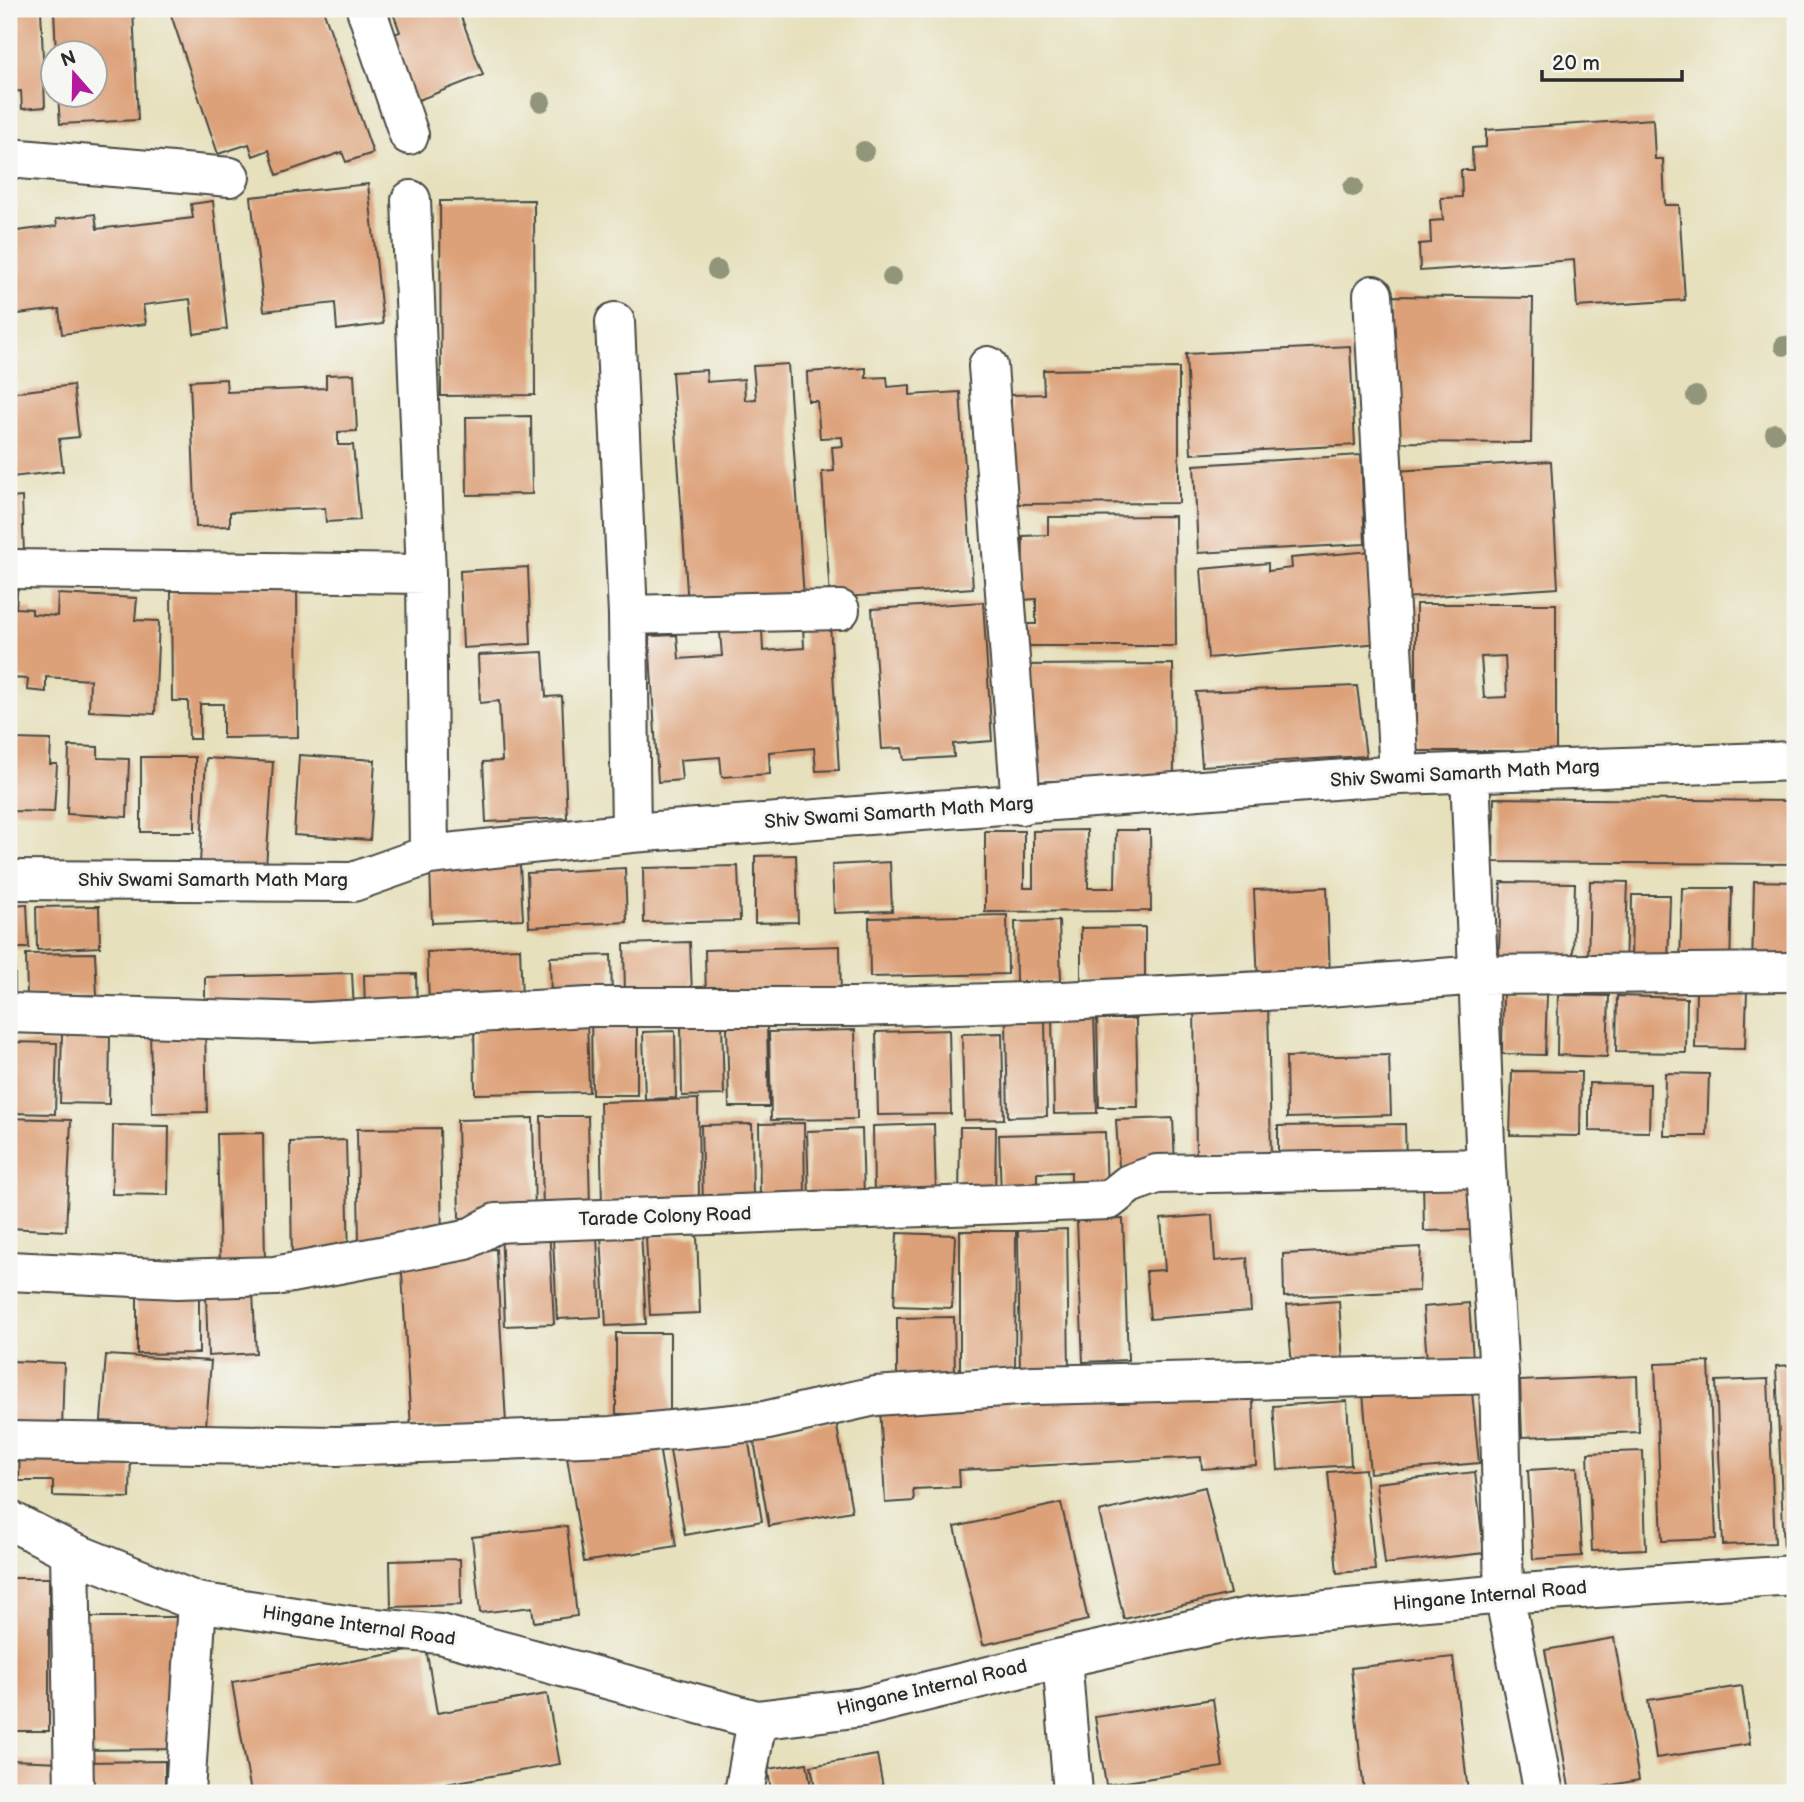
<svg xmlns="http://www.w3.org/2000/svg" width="1804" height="1802" font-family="'Balsamiq Sans',sans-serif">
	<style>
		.building { fill: #dda179; fill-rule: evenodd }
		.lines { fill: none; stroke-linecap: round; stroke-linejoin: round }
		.street-casing { stroke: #474641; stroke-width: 42 }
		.street { stroke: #fff; stroke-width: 38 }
		.tree { fill: #919579 }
		.labels { text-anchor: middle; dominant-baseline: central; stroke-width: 6; stroke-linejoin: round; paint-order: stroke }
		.street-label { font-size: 19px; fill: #2b2b2b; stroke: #f6f6f2 }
	</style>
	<rect width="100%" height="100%" fill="#f6f6f2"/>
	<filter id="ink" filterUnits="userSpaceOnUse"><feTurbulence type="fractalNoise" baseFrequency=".0143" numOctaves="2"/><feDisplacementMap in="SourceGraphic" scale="14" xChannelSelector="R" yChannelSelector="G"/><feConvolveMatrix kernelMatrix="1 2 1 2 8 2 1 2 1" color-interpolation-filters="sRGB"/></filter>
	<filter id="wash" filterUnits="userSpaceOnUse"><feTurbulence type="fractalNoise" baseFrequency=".00686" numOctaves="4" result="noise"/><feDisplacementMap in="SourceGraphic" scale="28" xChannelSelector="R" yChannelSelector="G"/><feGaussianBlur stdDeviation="1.57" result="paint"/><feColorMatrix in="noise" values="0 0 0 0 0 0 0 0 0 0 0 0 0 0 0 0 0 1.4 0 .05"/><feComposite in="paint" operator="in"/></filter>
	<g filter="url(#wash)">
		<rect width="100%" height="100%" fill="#e6e0bc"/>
		<g id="blocks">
			<path class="building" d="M9 9H41L45 107 22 109 21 91 9 92Z
				M133 9 138 120 60 124 58 94H94V52H56L54 11Z
				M169 9H323L373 153 346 162 342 152 277 175 269 150 253 156 249 144 218 154Z
				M375 9H458L483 75 411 103 386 37 400 32 393 13 388 15Z
				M1653 119 1655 159H1663L1665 205H1679L1685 300 1577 307 1574 260 1420 271 1419 244 1431 243 1430 221 1443 220 1441 198 1462 197 1461 170H1473L1472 148 1486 147V130Z
				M368 184 383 324 337 330 335 303 264 311 251 197Z
				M534 200 535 395 441 396 440 201Z
				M213 201 227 329 194 334 190 299 143 305 146 324 62 334 59 309 9 315V232L57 226 56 219 95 214 97 229 193 218 191 204Z
				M1390 296 1533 298 1531 443 1388 442Z
				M1350 346 1355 445 1191 454 1186 354Z
				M788 364 804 598 688 606 672 372 706 370 707 382 744 379 745 400 756 399 753 366Z
				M866 368V378L887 377 888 387 910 385V395L960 392 973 588 830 598 822 472 834 471 832 447 843 446 842 437 820 438 817 401H808L807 372Z
				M1179 368V503L1011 504V395L1044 394 1043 370Z
				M354 374 357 431 338 432V445H353L360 520 326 522 325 508 230 512V526L196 527 190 381 226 379 227 392 326 388V375Z
				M73 385 79 437 59 439 63 471 12 477 9 466V393Z
				M531 416 532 494 467 495 466 417Z
				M1361 455 1365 544 1198 553 1194 465Z
				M1551 461 1558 588 1404 598 1396 471Z
				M22 497 24 555 9 556V498Z
				M1175 516 1176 646H1018V624H1036V599L1022 600 1023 536 1048 535V517Z
				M1372 551 1380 643 1208 658 1201 569 1268 563V571L1292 568 1291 558Z
				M528 567 531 644 463 648 460 571Z
				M9 580 18 581 16 608 32 609V614L57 616 58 594 137 598 135 620 159 621 155 714 89 711 90 680 46 677V692L27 690 28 679 9 678Z
				M297 586 298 737 223 738V704H200V739H189L188 701H172L171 588Z
				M983 602 992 741 953 744 954 757 904 760 902 748 882 749 872 609Z
				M1416 604H1556V751H1416ZM1505 656 1507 697 1484 698 1481 657Z
				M830 624 839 770 816 771 814 748 769 752 770 774 722 777 720 757 680 760 682 780 658 782 649 636 677 635 679 659 722 656 720 632 762 629 763 651 804 648 803 626Z
				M543 652 546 697 562 696 567 818 486 822 483 762 502 761 499 701 480 703 478 655Z
				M1173 664 1174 777 1026 782 1020 665Z
				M1357 686 1366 756 1202 766 1196 692Z
				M9 725H14L13 739 51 740 50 764H57L54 812 9 811Z
				M69 746 98 747V758L129 759 127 817 67 814Z
				M299 755 375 760 370 840 294 835Z
				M141 757H195V832H141Z
				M206 758 273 762 266 867 200 863Z
				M1494 798 1795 801V864L1493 862Z
				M1087 830 1088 888H1115L1116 830H1150L1151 911 985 912V831H1024V888H1033V831Z
				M796 855 798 922 755 923V856Z
				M890 862 892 911 834 913 832 865Z
				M520 865 523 919 432 923 430 869Z
				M738 866 740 921 644 923 643 868Z
				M625 868 627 922 529 927 527 873Z
				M1590 881 1628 882 1625 964 1588 963Z
				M1754 881 1795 882V971L1752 970Z
				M1501 882 1575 883 1573 956 1499 955Z
				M1327 887 1330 979 1258 983 1254 890Z
				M1682 888H1732L1730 967 1680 966Z
				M1632 895H1670L1668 968H1631Z
				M27 904 29 948H9V905Z
				M99 906 100 947 37 950 36 907Z
				M1007 915 1008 974 870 977 869 918Z
				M1059 921 1061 982 1016 983 1015 922Z
				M1145 927V981L1081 982V928Z
				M690 942 692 994 625 996 624 944Z
				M840 946 841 999 706 1002 705 950Z
				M520 948 522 999 429 1003 427 952Z
				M9 952H15V993H9Z
				M95 953 97 995 27 997 26 954Z
				M611 955 612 997 551 998 550 957Z
				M352 973 354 1012 205 1015V977Z
				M416 974 417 1012H365L364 975Z
				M1696 990 1747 991 1745 1049 1695 1048Z
				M1503 994H1547L1545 1055 1502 1054Z
				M1558 995 1609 996 1607 1057 1557 1055Z
				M1617 996 1687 998 1686 1053 1616 1052Z
				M1268 1002 1271 1156 1196 1157 1194 1003Z
				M637 1010V1095H592L591 1011Z
				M1094 1014 1097 1113 1054 1114 1052 1015Z
				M587 1017 589 1092 475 1094 474 1020Z
				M1097 1019H1136L1138 1107H1099Z
				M1045 1021 1047 1116 1008 1117 1006 1022Z
				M681 1022H722L724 1095 682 1096Z
				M205 1027 207 1112 152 1113 150 1029Z
				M727 1027H767L769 1107H729Z
				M855 1030 857 1119 771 1120 769 1032Z
				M949 1030 951 1114 878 1115 876 1032Z
				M675 1031 676 1098 645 1099 643 1032Z
				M1002 1033 1004 1119 964 1120 962 1034Z
				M62 1034H110L109 1104 60 1103Z
				M9 1042 57 1043 55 1114 9 1113Z
				M1389 1055 1391 1115 1287 1118 1286 1057Z
				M1512 1071 1581 1072 1580 1136 1510 1135Z
				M1665 1073 1709 1074 1707 1136H1664Z
				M1589 1083 1650 1084 1649 1132 1589 1131Z
				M698 1099 699 1204 602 1206 600 1102Z
				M541 1116H588L590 1210 543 1211Z
				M9 1118 71 1120 66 1231 9 1228Z
				M533 1118 535 1216 459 1218 457 1120Z
				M1173 1118 1175 1166 1119 1168 1116 1120Z
				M804 1123 805 1197 760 1198 759 1124Z
				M752 1124 753 1202 703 1204 701 1125Z
				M934 1124 936 1195 874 1197 873 1126Z
				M1405 1124 1406 1162 1278 1165V1126Z
				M113 1125 169 1126 168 1195 112 1194Z
				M960 1127H996L995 1199H959Z
				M440 1128 442 1242 359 1245 357 1129Z
				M862 1129 864 1197 809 1198 807 1131Z
				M1105 1132 1107 1193 1071 1194V1172L1037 1173V1196L1001 1197 999 1135Z
				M263 1133 265 1265H220L217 1134Z
				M346 1140 349 1256 292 1257 290 1142Z
				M1472 1179 1473 1230 1424 1231 1423 1180Z
				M1212 1215 1215 1261 1247 1258 1251 1311 1150 1319 1146 1271 1165 1270 1161 1219Z
				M1123 1219 1128 1360 1083 1362 1077 1221Z
				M549 1226 554 1324 505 1326 501 1228Z
				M1067 1229 1069 1374 1020 1375 1018 1231Z
				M960 1231H1016L1015 1371H960Z
				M641 1232 646 1324 606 1326 601 1235Z
				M897 1233 955 1235 952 1308 894 1306Z
				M697 1235 700 1313 650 1315 646 1237Z
				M597 1236 601 1317 557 1319 553 1238Z
				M1421 1247 1419 1291 1284 1297 1283 1254Z
				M496 1249 506 1423 411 1429 401 1256Z
				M253 1292 256 1353 208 1356 206 1295Z
				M137 1295H199V1353L137 1354Z
				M1339 1301 1343 1363 1292 1367 1287 1305Z
				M1469 1303 1473 1359 1427 1362 1423 1307Z
				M954 1317 955 1377 897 1378V1318Z
				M616 1333H670V1414H616Z
				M106 1355 211 1361 206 1427 101 1421Z
				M9 1361 64 1363 62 1431 9 1429Z
				M1709 1362 1716 1539 1662 1541 1655 1364Z
				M1795 1365V1549H1784L1776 1366Z
				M1637 1376 1639 1432 1522 1437 1520 1381Z
				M1768 1379 1775 1543 1723 1545 1716 1381Z
				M1471 1382 1479 1463 1370 1473 1363 1393Z
				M1252 1384 1256 1465 1202 1469 1201 1457 959 1470 960 1487 913 1489 914 1501 885 1503 880 1406 1009 1396V1406L1037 1404 1036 1394Z
				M1347 1401 1351 1465 1278 1470 1273 1406Z
				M836 1421 852 1511 769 1526 753 1435Z
				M747 1431 762 1521 685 1535 669 1445Z
				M658 1441 676 1546 584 1562 567 1457Z
				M20 1445 131 1448 130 1498 53 1496V1481H19Z
				M1643 1451 1646 1549 1592 1551 1588 1453Z
				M1577 1467 1582 1556 1533 1559 1528 1470Z
				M1365 1469 1375 1570 1337 1573 1328 1472Z
				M1475 1472 1484 1553 1385 1564 1376 1483Z
				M1205 1487 1230 1594 1124 1619 1099 1512Z
				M1061 1503 1088 1620 983 1645 955 1527Z
				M567 1526 577 1616 534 1622 532 1607 480 1613 472 1537Z
				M460 1559 461 1605 391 1607 390 1561Z
				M9 1578H49V1731H9Z
				M81 1617H182V1749L81 1750Z
				M1614 1638 1639 1780 1570 1793 1545 1650Z
				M426 1648 437 1713 547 1694 560 1764 394 1793H251L232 1682Z
				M1453 1657 1468 1793H1364L1351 1668Z
				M1742 1686 1750 1744 1656 1758 1648 1700Z
				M1213 1699 1223 1767 1106 1785 1095 1717Z
				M877 1755 884 1793H816L811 1766Z
				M9 1760 63 1762 62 1793H9Z
				M165 1761V1793H83V1762Z
				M807 1763 812 1793H771L768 1769Z"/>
		</g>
	</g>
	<g filter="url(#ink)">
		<use href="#blocks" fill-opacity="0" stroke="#474641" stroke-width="2"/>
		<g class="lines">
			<g class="street-casing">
				<path id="street" d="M366 9 409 135
					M9 158 230 177
					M411 200 426 574 429 855
					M1373 295 1399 775
					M615 322 628 615 631 833
					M988 366 1021 805
					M9 569 426 574
					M628 615 840 610
					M1470 773 1486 1168 1499 1374 1504 1594 1544 1793
					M9 880 353 882 429 855 631 833 1399 775 1795 761
					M9 1013 309 1022 589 1007H854L1063 1001 1303 989 1479 975 1795 972
					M9 1271 177 1279 275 1276 466 1240 496 1223 1109 1200 1129 1184 1157 1174 1486 1168
					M9 1441 337 1446 611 1436 764 1421 875 1396 1034 1385 1499 1374
					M9 1520 70 1551 197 1602 353 1626 440 1634 757 1720 863 1707 1062 1658 1249 1617 1504 1594 1795 1575
					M70 1551 74 1793
					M1062 1658 1073 1793
					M185 1793 197 1602
					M744 1793 757 1720"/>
			</g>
			<use href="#street" class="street"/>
		</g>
		<g class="tree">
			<circle cx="541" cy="102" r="10"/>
			<circle cx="864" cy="151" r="10"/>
			<circle cx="1353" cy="187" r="10"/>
			<circle cx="717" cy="270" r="10"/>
			<circle cx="892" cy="277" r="10"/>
			<circle cx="1784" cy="346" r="10"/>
			<circle cx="1696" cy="396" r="10"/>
			<circle cx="1775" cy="433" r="10"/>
		</g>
	</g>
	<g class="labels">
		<g class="street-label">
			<text transform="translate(1465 774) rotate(-3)">Shiv Swami Samarth Math Marg</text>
			<text transform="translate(899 813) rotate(-4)">Shiv Swami Samarth Math Marg</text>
			<text x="213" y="880">Shiv Swami Samarth Math Marg</text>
			<text transform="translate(665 1217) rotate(-2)">Tarade Colony Road</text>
			<text transform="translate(1490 1596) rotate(-5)">Hingane Internal Road</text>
			<text transform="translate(359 1626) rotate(8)">Hingane Internal Road</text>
			<text transform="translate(932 1688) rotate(-13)">Hingane Internal Road</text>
		</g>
	</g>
	<rect width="1804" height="1802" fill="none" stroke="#f6f6f2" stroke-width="35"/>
	<g transform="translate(74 74) rotate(340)"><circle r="33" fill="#f6f6f2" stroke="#a5a5a2" stroke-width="2"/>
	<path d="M0-5L12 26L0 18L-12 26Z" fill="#b5179e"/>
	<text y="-10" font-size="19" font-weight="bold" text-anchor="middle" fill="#2b2b2b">N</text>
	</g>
	<path d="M1542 70v10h140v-10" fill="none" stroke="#2b2b2b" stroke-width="3.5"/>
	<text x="1552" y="70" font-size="21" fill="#2b2b2b" stroke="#f6f6f2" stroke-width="5" paint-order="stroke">20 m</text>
</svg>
